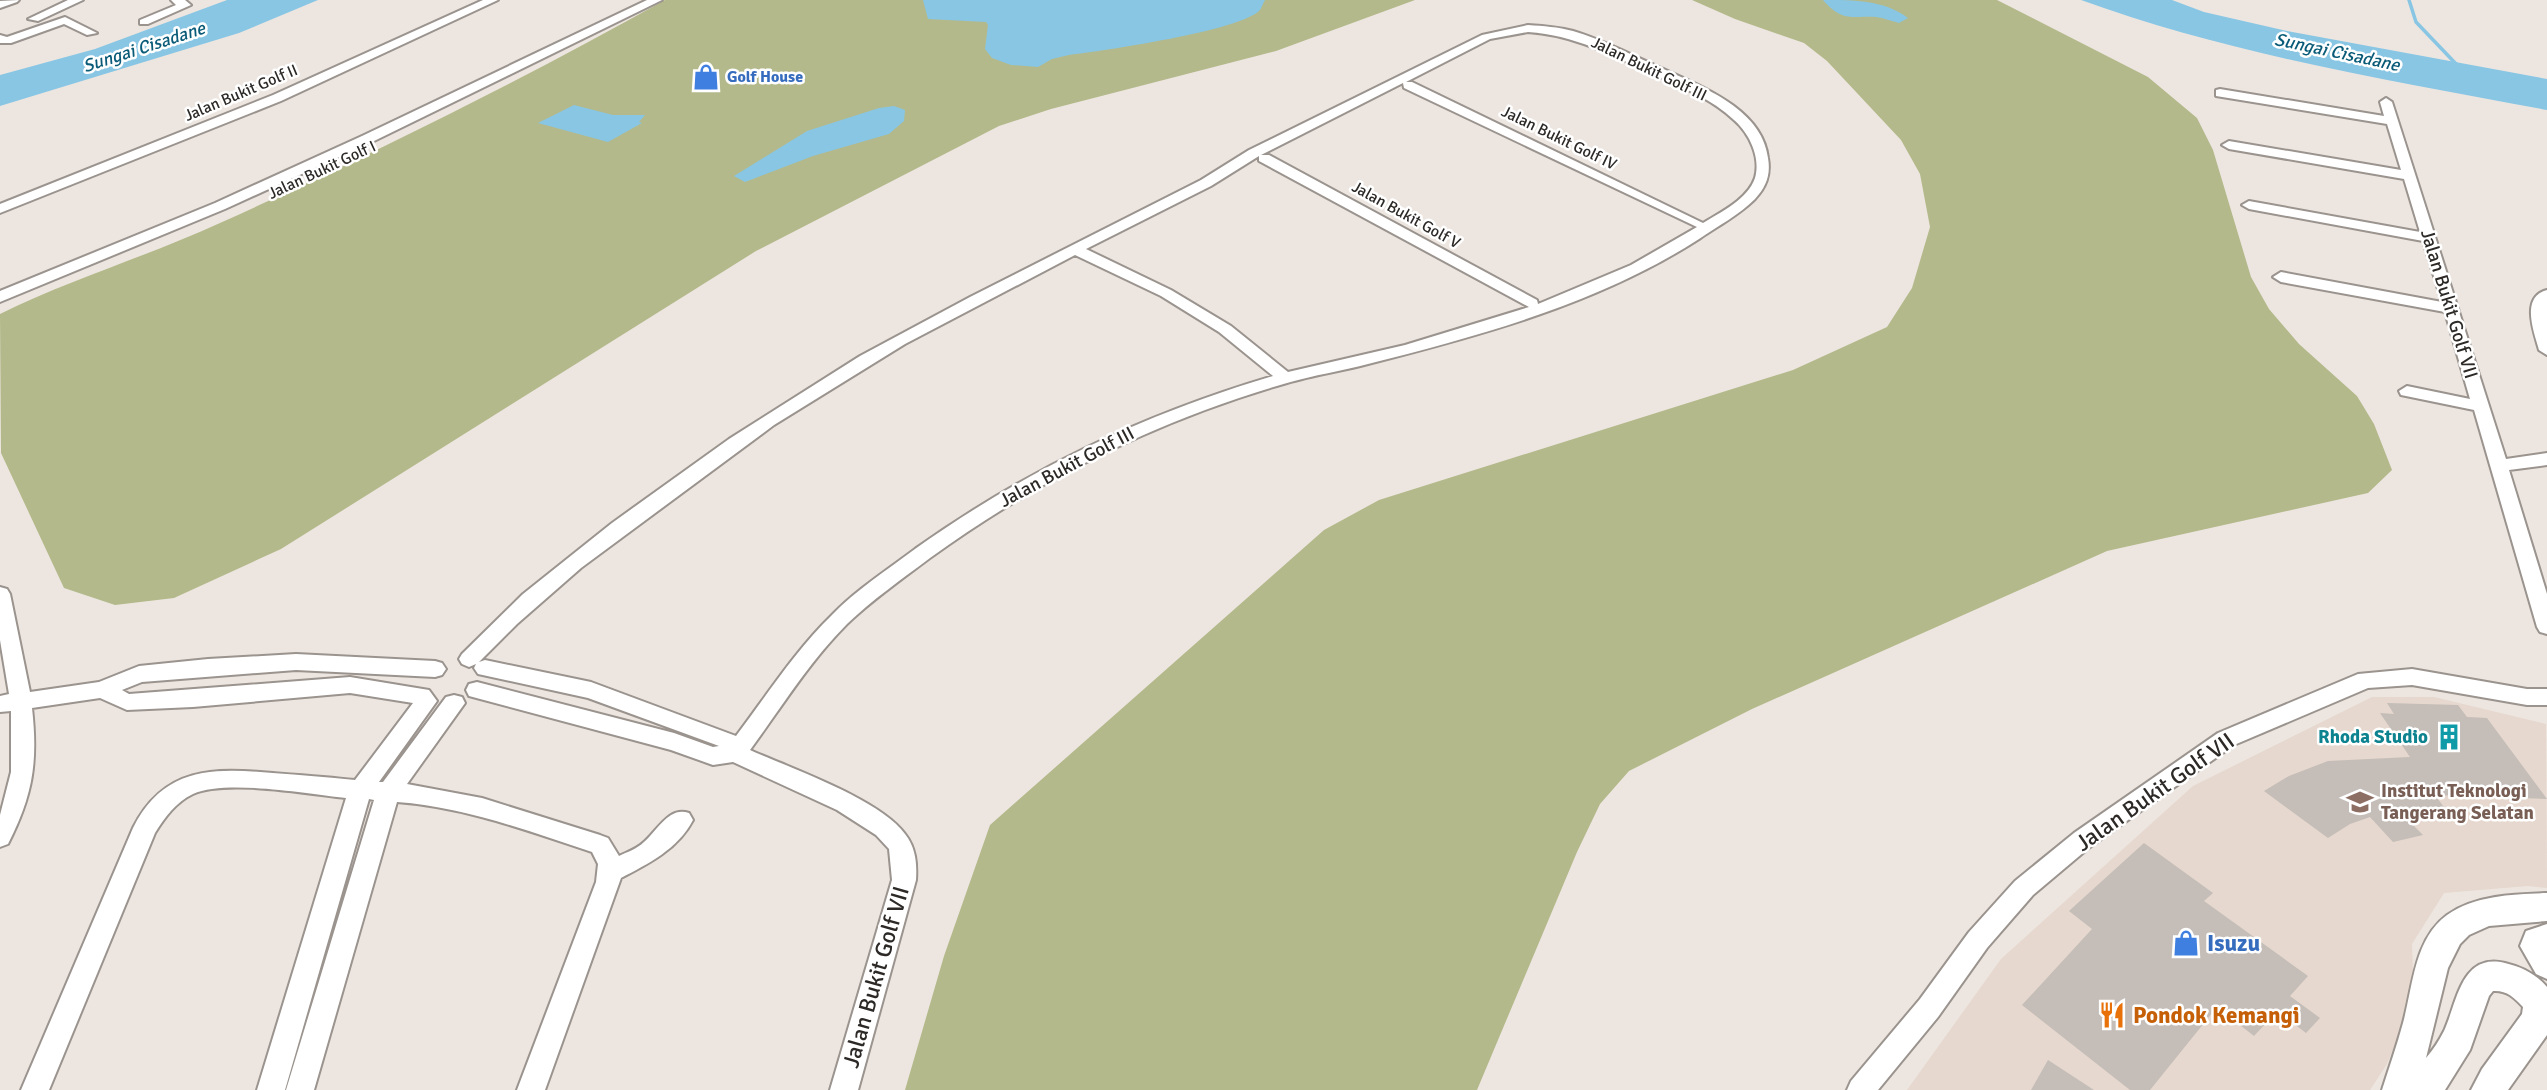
<svg xmlns="http://www.w3.org/2000/svg" width="2547" height="1090" font-family="Signika,sans-serif">
	<style>
		.built { fill: #e6d8ce }
		.green { fill: #b3b98a }
		.water { fill: #89c6e4 }
		.lines { fill: none; stroke-linecap: round; stroke-linejoin: round }
		.stream { stroke: #89c6e4; stroke-width: 3.5 }
		.building { fill: #c4bdb8 }
		.minor-casing { stroke: #9a938e; stroke-width: 4 }
		.major-casing { stroke: #9a938e; stroke-width: 4 }
		.minor { fill: #fff; fill-rule: evenodd }
		.major { fill: #fff; fill-rule: evenodd }
		.labels { text-anchor: middle; dominant-baseline: central; stroke-width: 5; stroke-linejoin: round; paint-order: stroke }
		.far-street-label { font-size: 16px; fill: #2c2927; stroke: #fff }
		.far-shop-label { font-size: 16px; font-weight: bold; fill: #366cbe; stroke: #fff; text-anchor: start }
		.far-water-label { font-size: 18px; font-style: italic; fill: #0a5b78; stroke: #fff }
		.street-label { font-size: 19px; fill: #2c2927; stroke: #fff }
		.culture-label { font-size: 19px; font-weight: bold; fill: #0d838f; stroke: #fff; text-anchor: end }
		.education-label { font-size: 19px; font-weight: bold; fill: #785e54; stroke: #fff; text-anchor: start }
		.near-street-label { font-size: 23px; fill: #2c2927; stroke: #fff }
		.near-shop-label { font-size: 23px; font-weight: bold; fill: #366cbe; stroke: #fff; text-anchor: start }
		.near-food-label { font-size: 23px; font-weight: bold; fill: #c56008; stroke: #fff; text-anchor: start }
	</style>
	<rect width="100%" height="100%" fill="#ede6e0"/>
	<path class="built" d="M2372 697H2434L2546 724 2547 888 2528 886 2444 893 2412 944 2414 999 2387 1064 2370 1090H1907L2001 959 2193 786Z"/>
	<path class="green" d="M665 0H1415L1276 51 1051 109 999 126 756 251 281 549 174 598 115 605 64 588 1 453 0 314C71 279 148 256 220 223 371 155 520 81 665 0Z
		M1692 0H1997L2148 77 2197 118 2213 150 2251 277 2269 309 2299 344 2357 396 2374 424 2392 470 2368 493 2107 551 1752 709 1629 771 1600 804 1577 852 1477 1090H905L944 956 990 825 1324 530 1379 500 1793 370 1887 327 1912 288 1930 227 1920 174 1901 140 1827 61 1804 43 1735 19Z"/>
	<path class="water" d="M227 0H318L239 33 0 106V75L95 49Z
		M923 0H1265C1263 3 1262 7 1260 10 1241 31 1101 51 1069 55L1052 59 1038 67 1011 65 992 58 985 49 988 25 986 22 928 19Z
		M1823 0C1855 0 1884 0 1908 18L1899 23C1891 21 1884 18 1876 17 1851 16 1842 22 1823 0Z
		M2081 0H2172L2204 12 2287 31 2547 79V110C2392 81 2229 54 2081 0Z
		M574 105 613 115H645L639 122 642 123 608 142 538 123Z
		M894 106 905 110 904 121 889 134 813 156 745 182 734 176 807 131 879 108Z"/>
	<g class="lines">
		<path class="stream" d="M2409 0 2416 22 2458 66"/>
	</g>
	<path class="building" d="M2387 703 2458 705 2467 717 2487 718 2547 799 2435 795 2446 810 2397 809 2423 835 2393 842 2370 817 2350 824 2328 838 2264 791 2289 776 2328 761 2410 757 2380 713 2394 714Z
		M2144 843 2213 893 2204 901 2308 976 2290 996 2320 1018 2306 1033 2277 1011 2254 1036 2217 1007 2150 1090H2130L2022 1005 2092 929 2069 911Z
		M2048 1060 2094 1090H2031Z"/>
	<g class="lines">
		<g class="minor-casing">
			<path id="minor" d="M19 0 17 2 0 8V1Z
				M68 0H83L38 21 28 19Z
				M171 0H185L191 5 148 24H140V20L176 5Z
				M483 0H498L281 101 0 213V204L273 95Z
				M647 0H662L372 142 225 209 0 302V291L215 203 362 136Z
				M65 17 97 33 87 35 64 24 11 43H0V35L7 37Z
				M1528 25C1544 26 1558 27 1573 31 1603 40 1629 54 1657 66 1697 85 1762 107 1768 158 1771 175 1766 187 1755 199 1739 215 1718 226 1699 239 1600 303 1482 335 1368 364 1342 371 1314 375 1287 383 1158 420 1039 479 930 558 902 579 872 600 847 624 809 662 781 708 750 750 790 768 880 799 905 834 916 848 917 864 916 880L858 1090H830L892 880 889 849 876 835 837 810 733 762 713 765 671 750 469 696 466 690 469 684 477 682 674 733 713 747 719 746 588 698 478 674 474 668 476 664 469 667 462 664 459 659 462 654 523 594 612 523 729 439 860 356 970 297 1201 180 1249 150 1482 35ZM1528 32C1575 35 1613 56 1655 75 1682 87 1712 99 1734 120 1749 133 1761 157 1755 178 1748 199 1721 212 1703 223L1412 82H1406L1490 39ZM1403 83 1404 88 1697 227 1631 265 1538 304 1537 300 1269 155H1261ZM1259 156V161L1529 307 1405 345 1288 372 1231 326 1171 290 1086 249 1211 186ZM1075 255 1161 296 1219 332 1273 376C1142 415 1026 470 915 549 887 570 856 590 832 615 795 651 767 695 736 736L591 682 485 660 479 662 517 624 581 568 774 425 905 344Z
				M2220 89 2384 116 2380 102 2386 98 2392 102 2506 459 2547 453V465L2509 470 2547 594V634L2540 632 2537 627 2474 410 2401 395 2399 391 2407 386 2470 399 2445 312 2281 282 2273 277 2281 272 2442 302 2423 241 2249 209 2242 205 2249 201 2420 232 2404 179 2229 149 2222 145 2229 141 2401 170 2387 124 2216 96V90Z
				M2547 290V355L2539 350C2534 332 2520 297 2547 290Z
				M0 587 7 589 10 594 30 692 99 682 139 666 208 659 296 654 435 661 442 663 446 669 442 675 435 677 296 670 142 682 122 690 129 694 350 677 429 690 437 701 379 782H383L446 697 454 695 462 697 465 703 407 784 482 798 600 835 608 838 619 856C627 852 637 849 644 842 658 830 669 806 689 813L693 820C678 849 648 864 621 878L545 1090H517L596 882 598 864 592 852C528 831 465 807 397 802L314 1090H286L374 800 369 799 285 1090H257L346 798C308 794 226 779 193 794 176 802 165 817 155 833L49 1090H21L133 828C164 766 214 768 273 773 300 775 328 777 355 780L413 703 350 693 193 707 127 710 100 698 32 708C38 762 33 795 8 844L0 847V815L11 772V711L0 712V696L9 694 0 640Z
				M2412 669 2527 689H2547V705H2527L2412 685 2368 688 2234 745 2090 847 2033 895 1987 948 1938 1017 1878 1090H1847L1851 1081 1920 999 1969 932 2015 881 2074 833 2218 733 2358 674Z"/>
		</g>
		<g class="major-casing">
			<path id="major" d="M2547 893V921L2489 926 2469 935 2460 944 2448 968 2426 1058C2433 1050 2439 1041 2444 1031 2457 1003 2461 952 2505 963 2522 967 2536 974 2547 987V1035L2508 1090H2471L2482 1069 2522 1014 2523 1007C2514 997 2506 990 2493 991L2489 996 2470 1050 2445 1090H2382C2389 1068 2397 1045 2403 1023 2413 987 2414 939 2447 915 2475 895 2515 894 2547 893Z
				M2547 924V979L2536 974 2520 946 2526 931Z"/>
		</g>
		<use href="#minor" class="minor"/>
		<use href="#major" class="major"/>
	</g>
	<defs>
		<g id="shop-bare" transform="scale(2.1)"><path d="M-5-2.5h2.3a2.7 3.5 0 0 1 5.4 0H5L5.5 6h-11ZM-1.5-2.5h3a1.5 2.3 0 0 0-3 0Z" fill="#3f7fe0" stroke="#fff" stroke-width="2.5" paint-order="stroke"/></g>
		<g id="building-bare" transform="scale(2.1)"><path d="M-4-6H4V6H1V3H-1V6H-4ZM-2.5-4.3h1.7v1.8h-1.7ZM.8-4.3h1.7v1.8H.8ZM-2.5-1h1.7V.8h-1.7ZM.8-1h1.7V.8H.8Z" fill="#0f9aa8" stroke="#fff" stroke-width="2.5" paint-order="stroke"/></g>
		<g id="university-bare" transform="scale(2.1)"><path d="M0-5L7-2L0 1L-7-2ZM-4 1L0 2.5L4 1V4Q0 6-4 4Z" fill="#8d6e63" stroke="#fff" stroke-width="2.5" paint-order="stroke"/></g>
		<g id="restaurant-bare" transform="scale(2.1)"><path d="M-5-6h1v4h1v-4h1v4h1v-4h1v5L-1.5 .5V6h-2V.5L-5-1ZM5-6V6H3V1.5H1.5Q1.5-4 5-6Z" fill="#e8710a" stroke="#fff" stroke-width="2.5" paint-order="stroke"/></g>
	</defs>
	<g fill-rule="evenodd">
		<use href="#shop-bare" x="706" y="77"/>
		<use href="#building-bare" x="2449" y="737"/>
		<use href="#university-bare" x="2360" y="802"/>
		<use href="#shop-bare" x="2186" y="943"/>
		<use href="#restaurant-bare" x="2112" y="1015"/>
	</g>
	<g class="labels">
		<g class="far-street-label">
			<text transform="translate(1649 69) rotate(26)">Jalan Bukit Golf III</text>
			<text transform="translate(241 93) rotate(-23)">Jalan Bukit Golf II</text>
			<text transform="translate(1559 138) rotate(26)">Jalan Bukit Golf IV</text>
			<text transform="translate(322 170) rotate(-25)">Jalan Bukit Golf I</text>
			<text transform="translate(1406 215) rotate(29)">Jalan Bukit Golf V</text>
		</g>
		<g class="far-shop-label">
			<text x="727" y="77">Golf House</text>
		</g>
		<g class="far-water-label">
			<text transform="translate(144 47) rotate(-18)">Sungai Cisadane</text>
			<text transform="translate(2337 52) rotate(12)">Sungai Cisadane</text>
		</g>
		<g class="street-label">
			<text transform="translate(2449 304) rotate(73)">Jalan Bukit Golf VII</text>
			<text transform="translate(1067 467) rotate(-28)">Jalan Bukit Golf III</text>
		</g>
		<g class="culture-label">
			<text x="2428" y="737">Rhoda Studio</text>
		</g>
		<g class="education-label">
			<text x="2381" y="791">Institut Teknologi<tspan x="2381" dy="22">Tangerang Selatan</tspan></text>
		</g>
		<g class="near-street-label">
			<text transform="translate(2155 792) rotate(-35)">Jalan Bukit Golf VII</text>
			<text transform="translate(876 977) rotate(-74)">Jalan Bukit Golf VII</text>
		</g>
		<g class="near-shop-label">
			<text x="2207" y="943">Isuzu</text>
		</g>
		<g class="near-food-label">
			<text x="2133" y="1015">Pondok Kemangi</text>
		</g>
	</g>
</svg>
